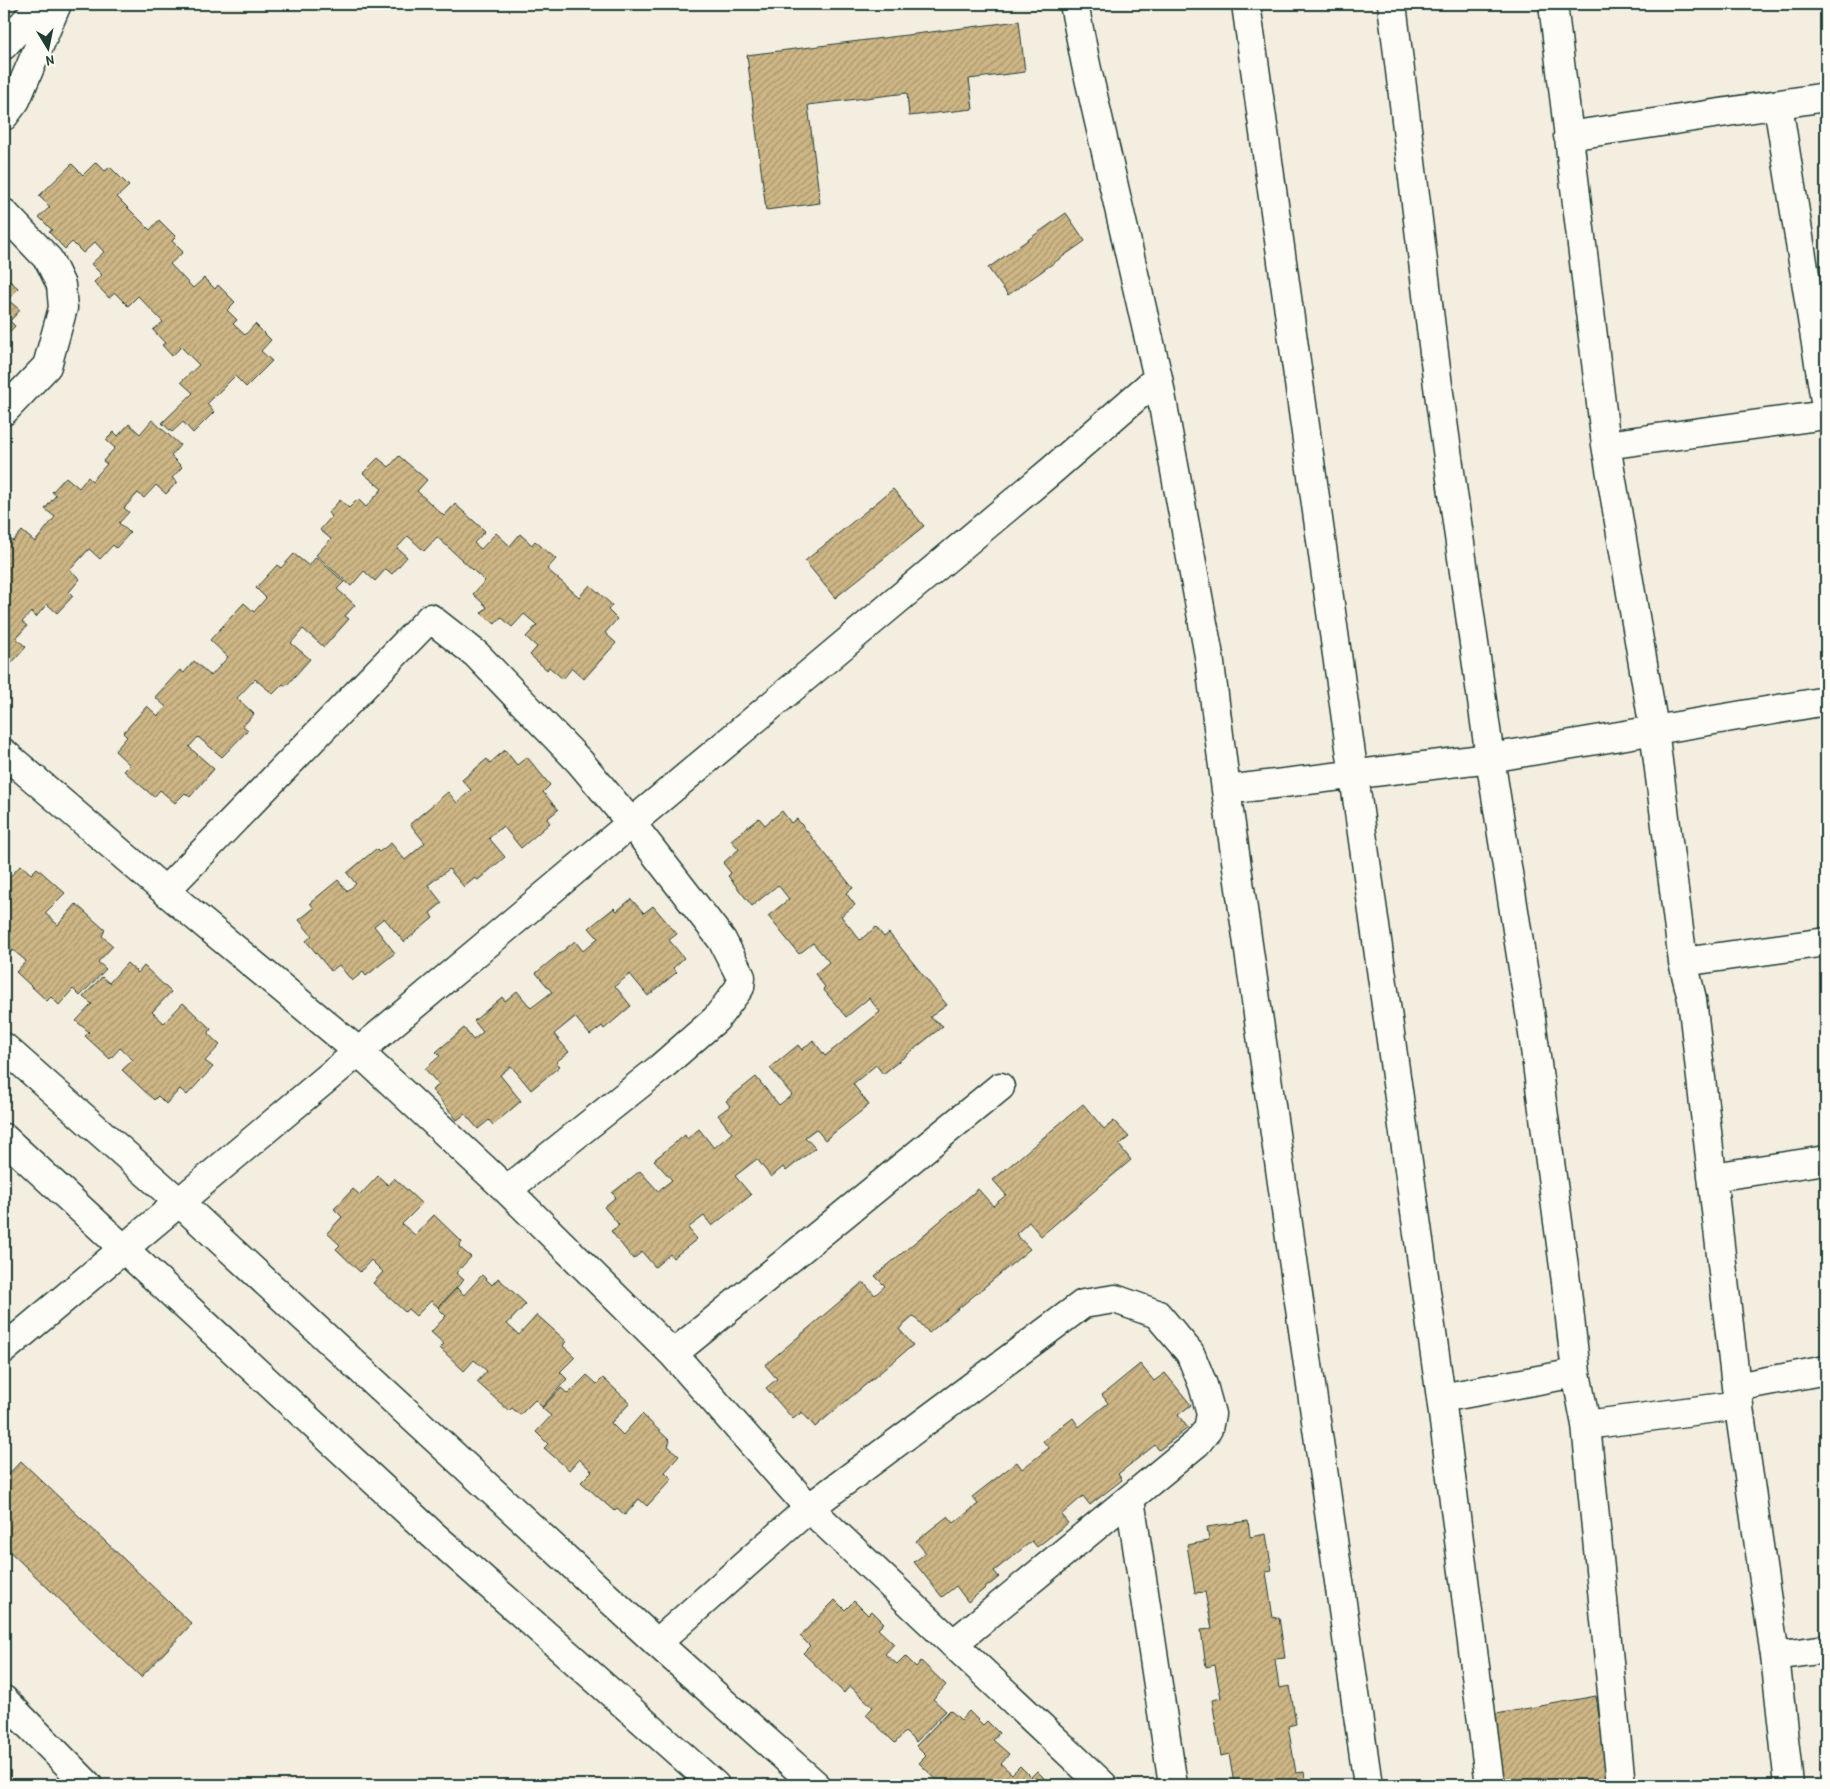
<svg xmlns="http://www.w3.org/2000/svg" width="1830" height="1789" font-family="'Patrick Hand',sans-serif">
	<style>
		.building { fill: url(#building-hatch); stroke: #1f3d34 }
		.lines { fill: none; stroke-linecap: round; stroke-linejoin: round }
		.minor-casing { stroke: #1f3d34; stroke-width: 31 }
		.secondary-casing { stroke: #1f3d34; stroke-width: 31 }
		.minor { stroke: #fdfcf7; stroke-width: 28 }
		.secondary { stroke: #fdfcf7; stroke-width: 28 }
	</style>
	<defs>
		<pattern id="building-hatch" width="6" height="6" patternUnits="userSpaceOnUse" patternTransform="scale(1.25)"><rect width="6" height="6" fill="#ceb685"/><path d="M-1 1l2-2M0 6l6-6M5 7l2-2" fill="none" stroke="#a7956e"/></pattern>
	</defs>
	<rect width="100%" height="100%" fill="#f4eee0"/>
	<filter id="ink" filterUnits="userSpaceOnUse"><feTurbulence type="fractalNoise" baseFrequency=".02" numOctaves="2"/><feDisplacementMap in="SourceGraphic" scale="10" xChannelSelector="R" yChannelSelector="G"/><feConvolveMatrix kernelMatrix="1 2 1 2 8 2 1 2 1" color-interpolation-filters="sRGB"/></filter>
	<g filter="url(#ink)">
		<path class="building" d="M1019 21 1025 72 969 79 973 109 909 116 907 93 808 105 820 203 766 210 747 55Z
			M96 162 105 171 110 167 129 186 117 197 150 230 159 220 176 237 172 241 183 252 170 264 193 288 204 278 215 289 218 285 235 302 227 310 237 320 233 324 245 335 255 324 271 340 261 351 272 361 246 387 235 376 207 404 214 412 193 433 183 422 172 432 162 423 193 393 181 382 199 365 181 347 172 356 162 345 165 343 153 330 163 322 138 296 128 306 115 293 109 298 94 282 102 275 91 264 104 252 95 242 83 253 72 242 65 249 49 232 52 230 39 217 50 207 39 196 72 164 83 175Z
			M1066 213 1085 241 1008 295 988 268Z
			M4 276 18 288 8 300 20 310 10 321 15 326 4 338Z
			M152 420 180 445 171 456 182 467 172 478 177 482 166 494 156 485 144 498 138 493 124 508 129 512 119 523 130 533 116 548 113 545 100 559 89 549 70 570 80 579 69 592 73 596 57 613 47 604 36 617 31 612 22 622 27 626 16 638 26 647 9 666 5 662 4 663V538L6 536 13 541 22 531 35 542 55 517 45 509 56 495 52 492 66 477 79 488 88 477 92 481 107 464 103 461 115 448 106 440 114 432 118 436 129 424 140 434Z
			M399 456 427 480 417 491 444 516 455 504 485 531 474 543 481 549 496 533 510 546 520 534 532 545 535 541 556 559 547 569 579 597 590 585 612 605 608 610 617 619 605 633 616 643 584 679 572 668 563 679 549 667 547 670 530 655 537 647 526 637 537 625 524 614 512 627 501 617 495 624 481 613 487 607 473 594 485 581 437 537 424 551 408 536 397 548 407 557 392 574 386 569 375 581 364 571 351 586 316 555 331 539 320 530 332 516 328 513 340 500 349 508 358 499 366 507 382 489 363 473 378 458 389 467Z
			M893 489 924 526 835 598 805 561Z
			M294 554 309 566 316 557 344 582 337 589 355 605 345 616 349 619 324 647 303 629 291 643 310 659 286 686 283 684 273 694 255 679 237 698 254 714 243 726 248 730 222 757 198 737 189 747 214 769 190 797 185 793 175 803 160 790 154 797 124 771 130 765 115 751 127 737 123 733 147 706 158 716 166 707 155 697 180 670 184 673 194 661 211 676 228 657 210 640 244 603 254 612 266 598 256 588 277 565 281 568Z
			M505 750 517 765 527 757 550 785 543 792 558 810 547 819 550 823 521 848 503 826 489 838 505 857 478 880 475 878 464 887 449 869 428 885 442 903 430 913 433 918 404 942 384 918 374 926 395 953 366 976 363 972 352 981 339 965 331 971 306 941 312 936 299 920 314 908 310 903 338 880 347 891 356 884 347 873 376 849 379 852 391 843 405 860 425 843 410 824 448 792 457 803 471 790 462 780 487 759 490 763Z
			M782 811 791 823 797 819 853 888 846 893 855 905 841 916 860 940 876 927 884 937 889 933 947 1005 930 1017 943 1026 883 1074 876 1065 853 1084 869 1105 825 1140 816 1129 805 1137 815 1148 786 1171 783 1167 771 1177 757 1159 735 1176 751 1195 712 1226 704 1216 688 1228 697 1239 673 1258 670 1254 655 1267 642 1252 633 1259 611 1231 619 1225 604 1207 616 1197 612 1193 640 1171 658 1191 672 1180 654 1160 685 1135 687 1139 699 1129 714 1148 732 1133 718 1115 730 1106 726 1101 756 1077 779 1105 792 1095 770 1068 798 1045 802 1050 813 1040 825 1056 880 1012 869 998 846 1017 823 989 825 987 815 974 829 962 813 943 799 954 768 916 789 899 778 885 752 906 728 876 731 873 723 863 739 849 731 840 759 818 765 825Z
			M21 865 31 874 37 868 65 893 45 913 58 925 76 904 105 930 102 936 113 946 98 962 106 969 80 996 73 989 59 1005 51 997 47 1001 16 972 26 961 13 950 4 959V883Z
			M631 899 644 913 653 906 677 934 669 940 684 958 673 968 677 972 648 996 630 974 615 986 631 1006 604 1029 602 1026 590 1035 575 1017 554 1034 569 1052 556 1062 560 1066 531 1090 511 1066 500 1075 521 1101 493 1125 489 1120 478 1129 465 1114 457 1120 432 1090 439 1085 425 1069 440 1056 436 1052 464 1028 473 1040 483 1032 474 1021 502 997 505 1001 517 991 531 1008 552 992 536 973 575 941 583 951 598 938 589 928 614 908 617 911Z
			M127 963 138 973 144 966 171 992 152 1012 164 1023 183 1003 211 1029 208 1034 220 1045 205 1061 213 1067 187 1095 180 1089 166 1104 158 1096 154 1100 122 1070 133 1060 120 1048 110 1059 85 1036 89 1032 76 1021 92 1004 83 997 102 977 109 983Z
			M1083 1104 1104 1129 1114 1121 1129 1137 1119 1145 1131 1160 1041 1236 1029 1222 1016 1234 1030 1249 929 1333 914 1316 899 1329 913 1345 815 1427 802 1412 793 1419 766 1388 777 1379 765 1365 863 1282 875 1295 885 1286 875 1276 978 1189 993 1206 1006 1195 993 1180Z
			M378 1176 388 1185 394 1178 422 1204 402 1224 415 1235 434 1215 462 1242 459 1247 471 1257 456 1273 464 1280 438 1307 431 1301 416 1316 408 1309 405 1312 373 1283 383 1272 371 1260 360 1272 336 1249 340 1245 327 1233 342 1217 334 1209 353 1189 360 1195Z
			M482 1275 492 1285 498 1278 526 1304 507 1324 519 1335 537 1315 566 1341 563 1346 575 1357 560 1372 567 1379 542 1407 535 1400 520 1415 512 1408 509 1411 477 1382 487 1371 474 1360 464 1371 440 1348 444 1344 431 1332 446 1316 438 1308 457 1288 464 1295Z
			M1140 1364 1154 1381 1165 1373 1191 1405 1178 1415 1188 1428 1159 1450 1155 1445 1118 1474 1122 1480 1090 1505 1083 1496 1061 1515 1068 1523 1037 1547 1032 1541 994 1571 999 1577 968 1602 956 1586 942 1597 914 1562 926 1553 916 1541 948 1516 954 1523 978 1504 972 1497 1017 1462 1022 1469 1049 1448 1043 1441 1073 1418 1079 1427 1108 1403 1102 1395Z
			M587 1375 597 1384 603 1378 630 1403 611 1423 623 1435 642 1414 670 1441 668 1446 679 1456 665 1472 672 1479 647 1506 639 1499 625 1515 617 1508 614 1511 581 1482 592 1471 579 1459 569 1470 544 1448 548 1444 536 1432 551 1416 542 1408 561 1388 568 1394Z
			M21 1461 192 1624 141 1677 4 1546V1479Z
			M1248 1521 1250 1537 1266 1534 1272 1571 1266 1572 1273 1618 1279 1617 1285 1658 1275 1659 1279 1688 1290 1686 1296 1724 1288 1726 1296 1773 1304 1772 1306 1785H1230L1234 1784 1229 1754 1221 1756 1212 1700 1221 1698 1215 1665 1206 1667 1201 1630 1212 1629 1205 1592 1195 1593 1187 1545 1209 1541 1207 1527Z
			M835 1600 845 1610 854 1601 868 1615 872 1611 884 1623 878 1629 894 1644 885 1654 897 1664 905 1656 916 1667 921 1661 946 1685 933 1699 946 1711 916 1742 905 1732 895 1743 866 1715 873 1707 850 1686 844 1693 803 1653 810 1646 800 1636Z
			M1596 1696 1609 1785H1502L1491 1715Z
			M950 1710 961 1720 969 1711 983 1725 987 1721 999 1733 993 1740 1009 1754 1001 1764 1012 1774 1020 1766 1031 1777 1037 1771 1051 1785H942L919 1763 926 1756 916 1746Z"/>
		<g class="lines">
			<g class="minor-casing">
				<path id="minor" d="M1074 4 1086 65 1158 378 1209 656 1226 790 1368 1785
					M1246 4 1441 1398 1490 1785
					M1392 4 1438 386 1490 758 1531 1019 1566 1282 1576 1373 1586 1425 1621 1785
					M1553 4 1606 445 1654 729 1683 962 1692 999 1736 1387 1775 1656 1789 1785
					M4 45 41 4
					M1778 105 1826 407
					M4 116 16 100 57 4
					M1568 136 1826 97
					M4 213 49 260 61 285 63 308 47 366 4 411
					M1606 445 1826 415
					M4 753 165 891 359 1052 507 1190 673 1354 809 1508 1103 1785
					M1226 790 1490 758 1826 701
					M165 891 430 618 476 654 580 762 632 824 722 940 741 977 740 987 716 1019 660 1068 507 1190
					M1683 962 1826 942
					M1713 1177 1826 1160
					M4 1349 1051 471 1158 378
					M673 1354 1000 1087
					M1736 1387 1826 1370
					M1441 1398 1576 1373
					M1586 1425 1739 1405
					M1130 1499 1173 1785
					M657 1643 809 1508 1083 1304 1115 1299 1157 1314 1190 1353 1203 1385 1211 1414 1208 1429 1197 1443 953 1644
					M1775 1656 1826 1649
					M4 1700 88 1785"/>
			</g>
			<g class="secondary-casing">
				<path id="secondary" d="M4 1047 179 1202 657 1643 816 1785
					M4 1138 432 1534 715 1785"/>
			</g>
			<use href="#minor" class="minor"/>
			<use href="#secondary" class="secondary"/>
		</g>
	</g>
	<rect width="1830" height="1789" fill="none" stroke="#fdfcf7" stroke-width="20"/>
	<rect x="10" y="10" width="1810" height="1769" fill="none" stroke="#1f3d34" stroke-width="2" filter="url(#ink)"/>
	<g transform="translate(48 48) rotate(170)" stroke="#fdfcf7" stroke-width="4" paint-order="stroke">
	<path d="M0-4L9 19L0 12L-9 19Z" fill="#1f3d34"/>
	<text y="-8" font-size="14" font-weight="bold" text-anchor="middle" fill="#1f3d34">N</text>
	</g>
</svg>
